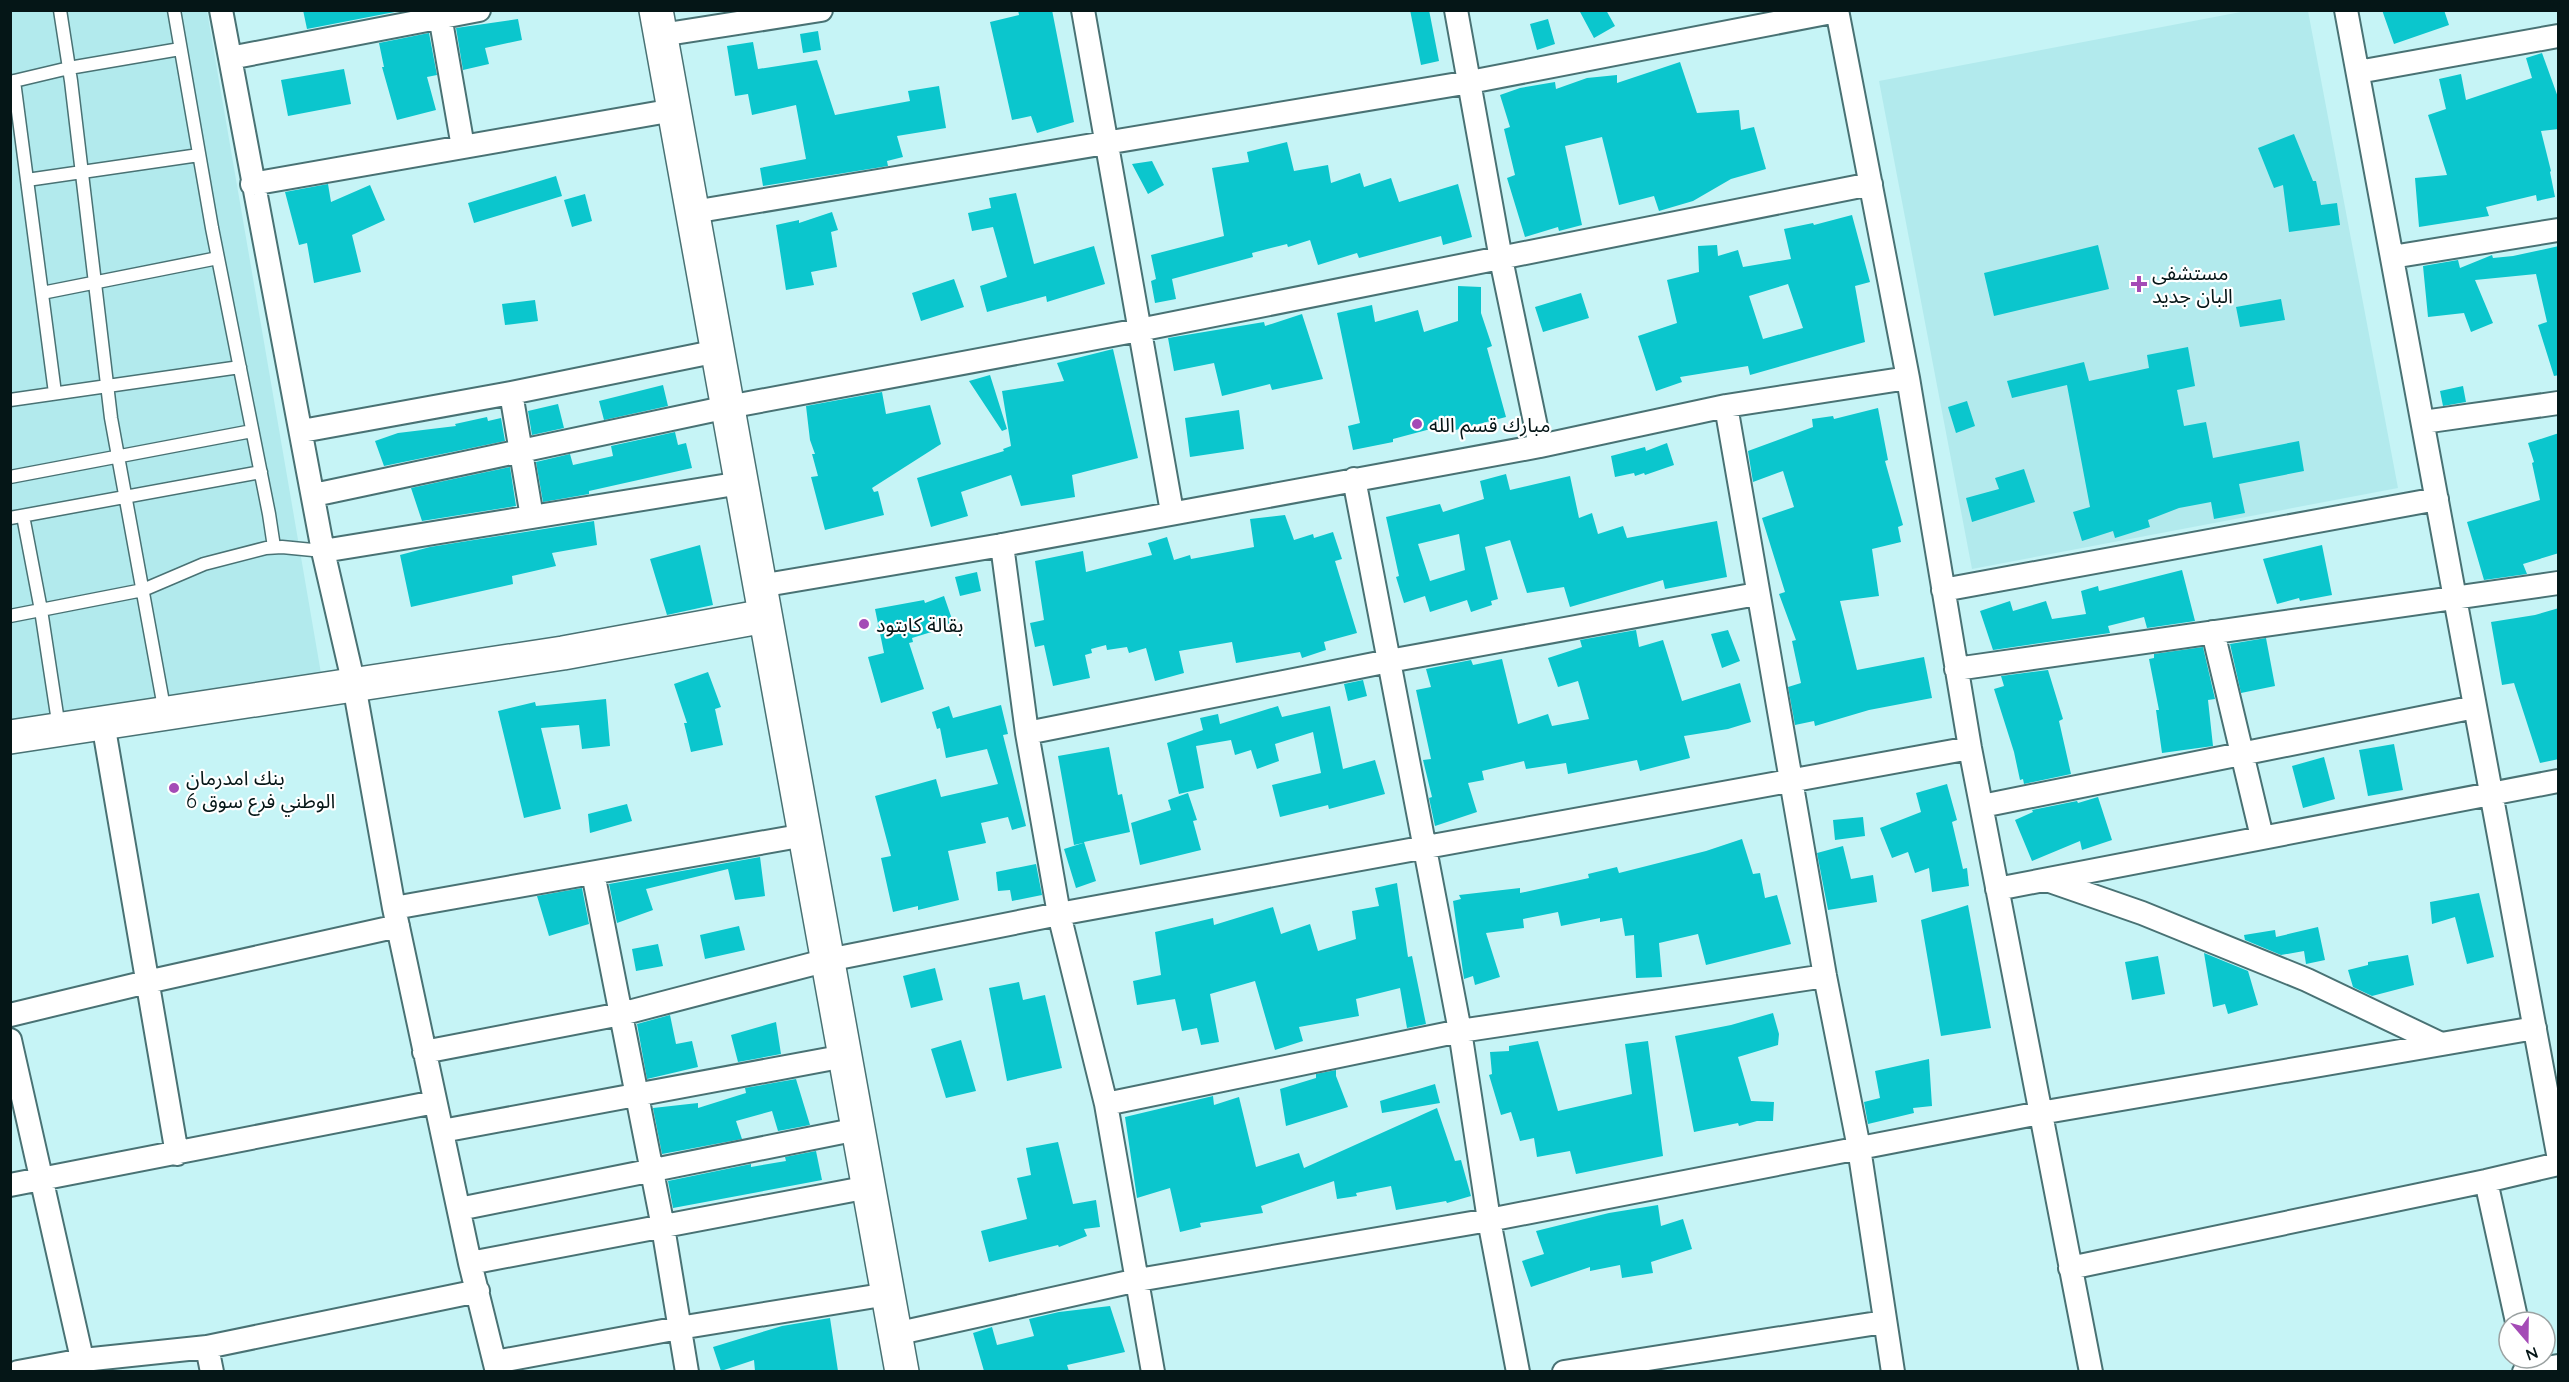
<svg xmlns="http://www.w3.org/2000/svg" width="2569" height="1382" font-family="Quicksand,'Noto Sans Arabic',sans-serif">
	<style>
		.built { fill: #b2eaed }
		.building { fill: #0bc6cd; fill-rule: evenodd }
		.lines { fill: none; stroke-linecap: round; stroke-linejoin: round }
		.lane-casing { stroke: #497274; stroke-width: 15 }
		.street-casing { stroke: #497274; stroke-width: 26 }
		.secondary-casing { stroke: #497274; stroke-width: 36 }
		.lane { stroke: #fff; stroke-width: 12 }
		.street { stroke: #fff; stroke-width: 22 }
		.secondary { stroke: #fff; stroke-width: 33 }
		.poi-dot { fill: #a44bb6; stroke: #fff; stroke-width: 2 }
		.labels { text-anchor: middle; dominant-baseline: central; stroke-width: 4.5; stroke-linejoin: round; paint-order: stroke }
		.poi-label { font-size: 20px; fill: #051617; stroke: #fff; text-anchor: start }
	</style>
	<rect width="100%" height="100%" fill="#c6f4f6"/>
	<path class="built" d="M11 11H207L323 685 11 736Z
		M2246 11H2308L2398 488 1972 569 1879 81Z"/>
	<path class="building" d="M303 10H405L307 29Z
		M1018 10H1052L1074 122 1037 133 1031 116 1012 120 990 22 1019 15Z
		M1410 10H1429L1439 61 1421 65Z
		M1579 10H1606L1615 26 1594 38Z
		M2382 10H2444L2449 25 2394 44Z
		M518 19 522 40 485 48 489 64 463 70 456 28Z
		M1548 19 1555 44 1537 50 1530 24Z
		M818 31 821 50 803 53 800 34Z
		M429 33 437 75 427 77 436 110 397 120 382 67H384L379 43Z
		M753 42 758 69 817 60 835 115 910 101 908 91 939 86 946 128 897 136 903 157 887 161 888 166 763 186 760 168 806 159 796 105 752 115 748 94 735 96 727 46Z
		M2542 53 2559 100V129L2541 131 2551 171 2550 172 2555 197 2537 201 2536 195 2486 207 2489 216 2419 227 2415 178 2447 175 2428 115 2446 109 2439 79 2461 74 2466 100 2532 78 2526 58Z
		M1680 62 1697 113 1739 110 1741 130 1754 127 1766 169 1731 179 1693 201 1659 211 1654 196 1619 205 1602 137 1565 146 1582 225 1559 231 1558 227 1525 237 1507 178 1515 175 1504 129 1510 127 1500 95 1520 88 1555 82 1556 89 1587 78 1617 75V83Z
		M344 69 351 104 288 116 281 80Z
		M2294 134 2313 181H2316L2321 205 2337 203 2340 225 2289 232 2283 185 2274 188 2258 148Z
		M1287 142 1294 171 1328 165 1331 183 1360 173 1364 187 1391 178 1399 202 1458 184 1472 237 1443 245 1441 236 1359 258 1357 253 1318 265 1310 240 1288 247 1287 244 1252 253 1253 257 1172 279 1176 299 1155 303 1151 281 1156 279 1151 255 1224 236 1212 168 1249 162 1247 152Z
		M1152 161 1164 185 1148 194 1132 164Z
		M556 176 562 196 474 223 468 203Z
		M328 184 331 202 370 185 385 220 352 235 361 272 314 283 307 243 299 245 285 192Z
		M1016 193 1034 264 1094 246 1105 284 1047 302 1046 296 987 312 980 286 1007 277 993 227 972 231 968 213 991 208 989 198Z
		M585 194 592 221 572 227 564 200Z
		M832 212 838 230 831 232 837 267 811 272 814 285 786 290 776 225 799 220V223Z
		M1852 215 1870 282 1855 286 1865 342 1750 375 1748 366 1680 377 1682 382 1656 391 1638 336 1677 323 1667 280 1699 272 1698 246 1717 245 1718 256 1738 250 1743 267 1791 259 1784 229 1813 223 1814 225ZM1788 284 1803 328 1763 339 1749 296Z
		M2098 245 2109 289 1994 316 1984 273Z
		M2559 246V375L2554 376 2538 325 2547 322 2536 274 2475 280 2493 323 2471 332 2464 313 2428 317 2423 266 2458 260 2460 268 2492 255 2493 258 2513 256Z
		M954 279 964 307 921 321 912 293Z
		M1458 286 1481 287V313L1492 346 1487 348 1506 417 1440 434 1438 427 1393 439V442L1353 450 1348 426 1360 423 1337 313 1372 305 1375 322 1418 310 1424 332 1458 321Z
		M1581 293 1589 318 1543 332 1535 307Z
		M2281 299 2285 320 2240 327 2236 307Z
		M535 300 538 321 505 325 502 304Z
		M1302 314 1323 379 1272 390 1270 384 1222 396 1214 363 1174 371 1168 338 1264 322 1265 326Z
		M2188 347 2195 386 2177 390 2184 426 2206 422 2213 458 2299 441 2304 471 2239 484 2245 513 2214 519 2211 502 2179 508 2148 520 2150 527 2115 538 2113 531 2082 541 2073 512 2090 507 2067 385 2012 398 2007 381 2084 362 2089 381 2149 368 2147 355Z
		M1113 349 1138 458 1072 475 1075 497 1021 506 1011 475 961 492 968 516 931 527 917 478 1004 451 1003 449 1011 446 1002 391 1064 381 1057 363Z
		M990 375 1007 429 1002 431 969 381Z
		M663 385 668 406 604 420 599 401Z
		M2463 386 2466 402 2443 406 2440 391Z
		M882 392 886 414 930 405 941 444 872 488 874 492 878 491 884 515 825 530 811 477 818 476 812 454H815L810 440 806 406Z
		M1967 401 1975 426 1956 433 1948 407Z
		M558 404 564 428 532 435 528 411Z
		M1878 408 1888 460 1885 461 1903 525 1898 527 1901 542 1872 549 1879 596 1840 601 1857 670 1924 657 1932 698 1869 710 1815 726 1814 721 1795 725 1788 687 1801 683 1792 641 1796 640 1779 594 1785 592 1762 518 1794 507 1783 471 1753 482 1748 451 1813 427 1812 419 1833 416 1834 419Z
		M1239 410 1244 449 1190 457 1185 418Z
		M487 417 488 421 501 418 505 441 384 466 375 441 398 433 456 426 455 424Z
		M675 432 678 445 686 443 692 468 589 491V494L543 502 536 462 570 454 573 465 613 456 611 446Z
		M2559 433V553L2523 564 2527 574 2484 580 2467 522 2540 500 2532 463 2534 462 2528 443Z
		M1667 443 1674 465 1645 475 1644 473 1635 476 1634 473 1615 477 1611 456 1645 447 1646 451Z
		M510 467 516 506 422 521 411 488Z
		M2024 469 2035 502 1972 522 1966 498 1999 489 1995 478Z
		M1506 474 1510 490 1570 476 1579 518 1592 513 1598 534 1623 526 1627 538 1717 521 1727 577 1665 589 1663 580 1570 607 1564 587 1527 593 1510 540 1485 547 1498 599 1491 601 1492 605 1471 612 1467 600 1430 612 1425 596 1404 603 1396 577 1399 576 1386 517 1440 504 1443 512 1484 499 1480 481ZM1459 534 1465 570 1430 581 1418 544Z
		M1285 515 1294 540 1313 534 1314 538 1333 532 1342 559 1335 561 1357 633 1324 642 1326 650 1302 658 1300 652 1236 663 1232 642 1179 651 1184 673 1155 681 1146 648 1129 653 1127 647 1107 650 1106 645 1091 649 1092 653 1085 655 1090 678 1053 686 1044 645 1035 647 1030 623 1044 620 1035 561 1083 551 1086 572 1152 555 1148 543 1167 537 1174 560 1190 555 1191 559 1254 547 1250 519Z
		M594 521 597 545 552 553 556 566 512 576 513 584 411 607 400 555 430 547Z
		M700 545 713 605 667 615 650 559Z
		M2322 545 2332 595 2300 601 2299 598 2277 604 2263 559Z
		M2182 570 2195 621 2147 628 2144 617 2108 626 2110 633 1993 650 1980 611 2010 601 2013 611 2046 601 2052 619 2086 614 2081 591 2098 586 2099 591Z
		M977 572 981 591 960 596 955 577Z
		M944 596 954 625 912 638 913 642 909 643 924 689 881 703 868 657 884 653 875 609 924 600 925 603Z
		M2559 608V759L2540 763 2514 683 2502 685 2491 622 2535 615Z
		M1636 630 1639 647 1663 640 1682 701 1740 683 1751 722 1728 729 1684 736 1690 758 1640 771 1637 760 1568 774 1566 763 1526 769 1524 761 1482 771 1484 780 1468 783 1477 812 1435 826 1429 798 1432 797 1423 760 1431 759 1416 690 1431 687 1426 669 1471 660 1473 665 1502 659 1518 724 1548 714 1552 726 1589 719 1578 681 1558 687 1548 658 1582 647 1580 640Z
		M1728 630 1740 661 1722 668 1711 634Z
		M2266 638 2275 686 2241 693 2230 644Z
		M2203 647 2215 699 2208 700 2213 746 2162 753 2156 710H2159L2149 659 2154 658V654Z
		M2048 670 2063 719 2059 721 2071 774 2024 784 2023 779 2020 780 2014 752 1994 689 2004 686 2001 676Z
		M708 672 721 707 715 709 723 745 691 752 684 723H687L674 684Z
		M1363 680 1367 696 1348 701 1344 684Z
		M606 699 610 746 582 749 579 725 541 728 561 809 524 818 498 711 535 702 536 706Z
		M1001 705 1008 734 1003 735 1026 826 1012 830 1008 817 981 823 986 843 948 851 959 900 918 910V906L893 912 881 858 891 856 875 796 936 779 941 797 998 784 987 749 946 758 940 728 937 729 932 712 949 706 953 718Z
		M1278 706 1282 717 1330 706 1343 769 1375 760 1385 794 1329 809 1328 805 1280 817 1272 785 1321 773 1313 732 1275 744 1279 761 1257 769 1251 750 1235 755 1231 740 1196 746 1204 788 1179 794 1167 743 1203 730 1200 718 1218 714 1220 724Z
		M2394 744 2403 790 2368 796 2359 750Z
		M1109 747 1118 795 1122 794 1130 832 1084 842 1096 881 1076 888 1064 849 1083 843 1074 845 1058 756Z
		M2324 757 2335 799 2303 808 2292 766Z
		M1947 784 1957 820 1952 822 1963 869 1967 868 1969 886 1932 892 1929 868 1915 873 1908 852 1892 858 1880 828 1921 812 1916 793Z
		M1188 793 1197 820 1193 821 1201 850 1140 865 1131 823 1171 810 1168 800Z
		M2098 797 2112 840 2082 850 2080 841 2032 861 2015 820 2033 812 2032 810 2077 801 2078 803Z
		M627 804 632 821 590 833 588 814Z
		M1863 817 1865 836 1835 840 1833 820Z
		M1742 839 1753 874 1760 873 1765 898 1777 895 1791 944 1706 965 1698 934 1659 943 1662 977 1636 978 1634 935 1625 936 1622 918 1600 922V918L1561 926 1558 912 1523 919 1524 928 1486 933 1500 977 1475 985 1473 976 1464 979 1453 901 1461 899 1459 895 1520 888V893L1589 878 1588 874 1617 867 1619 873 1706 851Z
		M1843 846 1851 879 1873 875 1877 902 1828 910 1817 853Z
		M760 857 765 896 735 900 728 869 646 889 653 910 617 923 609 884Z
		M1036 864 1042 895 1012 901 1010 890 998 891 996 872Z
		M1397 883 1408 957 1412 956 1426 1024 1407 1028 1400 988 1356 999 1359 1016 1299 1027 1303 1041 1275 1050 1255 981 1210 994 1219 1042 1201 1045 1197 1028 1182 1031 1175 999 1137 1005 1133 981 1161 975 1155 932 1213 918 1214 925 1273 907 1281 934 1310 924 1318 951 1356 939 1352 911 1379 906 1375 888Z
		M582 888 589 924 549 936 537 896Z
		M2479 893 2494 957 2467 964 2455 917 2432 924 2430 902Z
		M1968 905 1991 1028 1941 1036 1921 920Z
		M739 926 745 950 705 959 700 935Z
		M2318 927 2325 960 2306 964 2304 951 2281 955 2245 940 2244 935 2275 930 2276 937Z
		M658 944 663 966 636 971 632 949Z
		M2204 953 2248 971 2258 1005 2228 1014 2225 1004 2213 1007Z
		M2408 955 2414 985 2372 996 2353 987 2348 970 2368 965V962Z
		M2158 956 2165 994 2132 1000 2125 962Z
		M935 968 943 1000 911 1008 903 976Z
		M1019 982 1023 1000 1045 995 1062 1068 1007 1081 989 988Z
		M1773 1013 1779 1034 1778 1045 1738 1057 1751 1101 1774 1102 1773 1121H1757L1739 1126 1738 1123 1694 1132 1675 1036 1731 1025Z
		M670 1015 676 1044 692 1041 698 1067 647 1079 637 1024Z
		M776 1022 781 1054 738 1062 731 1035Z
		M961 1040 976 1091 946 1098 931 1049Z
		M1538 1041 1558 1111 1632 1094 1625 1044 1648 1041 1663 1156 1576 1174 1570 1151 1537 1157 1534 1138 1520 1141 1511 1112 1501 1115 1489 1075 1492 1074 1490 1052 1509 1051V1046Z
		M1929 1059 1932 1106 1913 1108 1914 1113 1868 1124 1864 1102 1880 1098 1875 1071Z
		M1336 1070V1076L1348 1107 1286 1126 1280 1089 1316 1078V1074Z
		M796 1079 810 1125 778 1131 772 1111 736 1121 742 1139 662 1154 653 1108 698 1103V1108L746 1093 745 1088Z
		M1435 1084 1440 1103 1382 1113 1380 1101Z
		M1213 1096 1214 1105 1239 1097 1256 1167 1299 1153 1304 1168 1437 1108 1455 1161 1461 1160 1471 1196 1447 1203 1446 1201 1396 1210 1391 1186 1356 1193 1357 1196 1337 1199 1334 1181 1261 1206 1263 1213 1200 1223 1201 1227 1180 1232 1170 1188 1137 1198 1125 1117Z
		M1058 1142 1073 1204 1096 1200 1100 1227 1084 1229 1087 1236 1059 1247 1058 1245 989 1262 981 1231 1027 1219 1017 1178 1031 1175 1026 1148Z
		M816 1151 822 1180 673 1208 668 1181 751 1164V1167L786 1161 785 1157Z
		M1658 1205 1661 1226 1683 1219 1692 1249 1651 1262 1653 1273 1622 1278 1620 1265 1590 1271V1267L1531 1287 1522 1261 1544 1254 1536 1231 1609 1213Z
		M1110 1306 1125 1352 1067 1365 1069 1371H984L973 1333 992 1327 997 1345 1034 1336 1029 1319 1059 1312Z
		M830 1318 838 1371H755L754 1360 721 1371 713 1347 782 1326Z"/>
	<g class="lines">
		<g class="lane-casing">
			<path id="lane" d="M60 10 71 81 111 418 165 713
				M174 10 212 228 269 514 274 547
				M14 81 55 393
				M10 82 69 68 180 49
				M27 180 199 155
				M42 293 218 258
				M10 400 240 367
				M10 477 252 431
				M23 516 41 610 59 728
				M10 518 261 472
				M10 616 143 590 204 564 266 548 282 547 323 551"/>
		</g>
		<g class="street-casing">
			<path id="street" d="M221 10 323 551 354 685 394 908 470 1263 497 1372
				M439 10 463 147
				M1083 10 1172 512
				M1456 10 1501 259 1540 446
				M1837 10 1908 378 1970 748 2091 1372
				M2346 10 2558 1154
				M661 35 821 10
				M230 58 479 10
				M2358 72 2558 36
				M252 184 674 110
				M693 212 1470 82 1837 11
				M2392 257 2558 230
				M511 393 532 517
				M1726 406 1825 976 1859 1148 1893 1372
				M2423 422 2558 403
				M302 431 511 393 718 351
				M1354 479 1460 1031 1489 1220 1518 1372
				M314 495 728 407 1139 330 1871 184
				M1002 545 1027 733 1059 914 1106 1104 1153 1372
				M323 551 741 483
				M760 586 1002 545 1540 446 1726 406 1908 378
				M1943 590 2437 499
				M2213 632 2262 837
				M1956 669 2558 583
				M103 723 177 1154
				M1027 733 1389 661 1757 594
				M1982 806 2475 707
				M593 873 663 1227 687 1372
				M2047 880 2142 913 2307 980 2441 1044
				M1997 889 2558 781
				M394 908 805 835
				M10 1015 147 982 398 926
				M10 1040 85 1372
				M424 1052 621 1014 828 960 1059 914 1970 748
				M1106 1104 1460 1031 1825 976
				M442 1131 845 1056
				M2486 1181 2517 1322
				M10 1185 435 1102
				M459 1209 858 1129
				M470 1263 869 1187
				M2070 1268 2486 1181 2558 1164
				M895 1334 1138 1280 1489 1220 2040 1113 2535 1028
				M207 1347 212 1372
				M495 1362 679 1328 888 1294
				M18 1372 83 1360 207 1347 478 1291
				M1564 1372 1884 1322
				M2524 1372 2558 1366"/>
		</g>
		<g class="secondary-casing">
			<path id="secondary" d="M656 10 902 1372
				M10 737 563 653 765 616"/>
		</g>
		<use href="#lane" class="lane"/>
		<use href="#street" class="street"/>
		<use href="#secondary" class="secondary"/>
	</g>
	<g class="poi-dot">
		<path d="M2136 275h6v6h6v6h-6v6h-6v-6h-6v-6h6z"/>
		<circle cx="1417" cy="424" r="6"/>
		<circle cx="864" cy="624" r="6"/>
		<circle cx="174" cy="788" r="6"/>
	</g>
	<g class="labels">
		<g class="poi-label">
			<text x="2152" y="272">مستشفى<tspan x="2152" dy="23">البان جديد</tspan></text>
			<text x="1429" y="424">مبارك قسم الله</text>
			<text x="876" y="624">بقالة كابتود</text>
			<text x="186" y="777">بنك امدرمان<tspan x="186" dy="23">الوطني فرع سوق 6</tspan></text>
		</g>
	</g>
	<rect width="2569" height="1382" fill="none" stroke="#051617" stroke-width="24"/>
	<g transform="translate(2527 1340) rotate(160)"><circle r="28" fill="#ffffff" stroke="#9ba2a2" stroke-width="1.5"/>
	<path d="M0-4.5L10 22L0 15L-10 22Z" fill="#a44bb6"/>
	<text y="-9" font-size="16" font-weight="bold" text-anchor="middle" fill="#051617">N</text>
	</g>
</svg>
